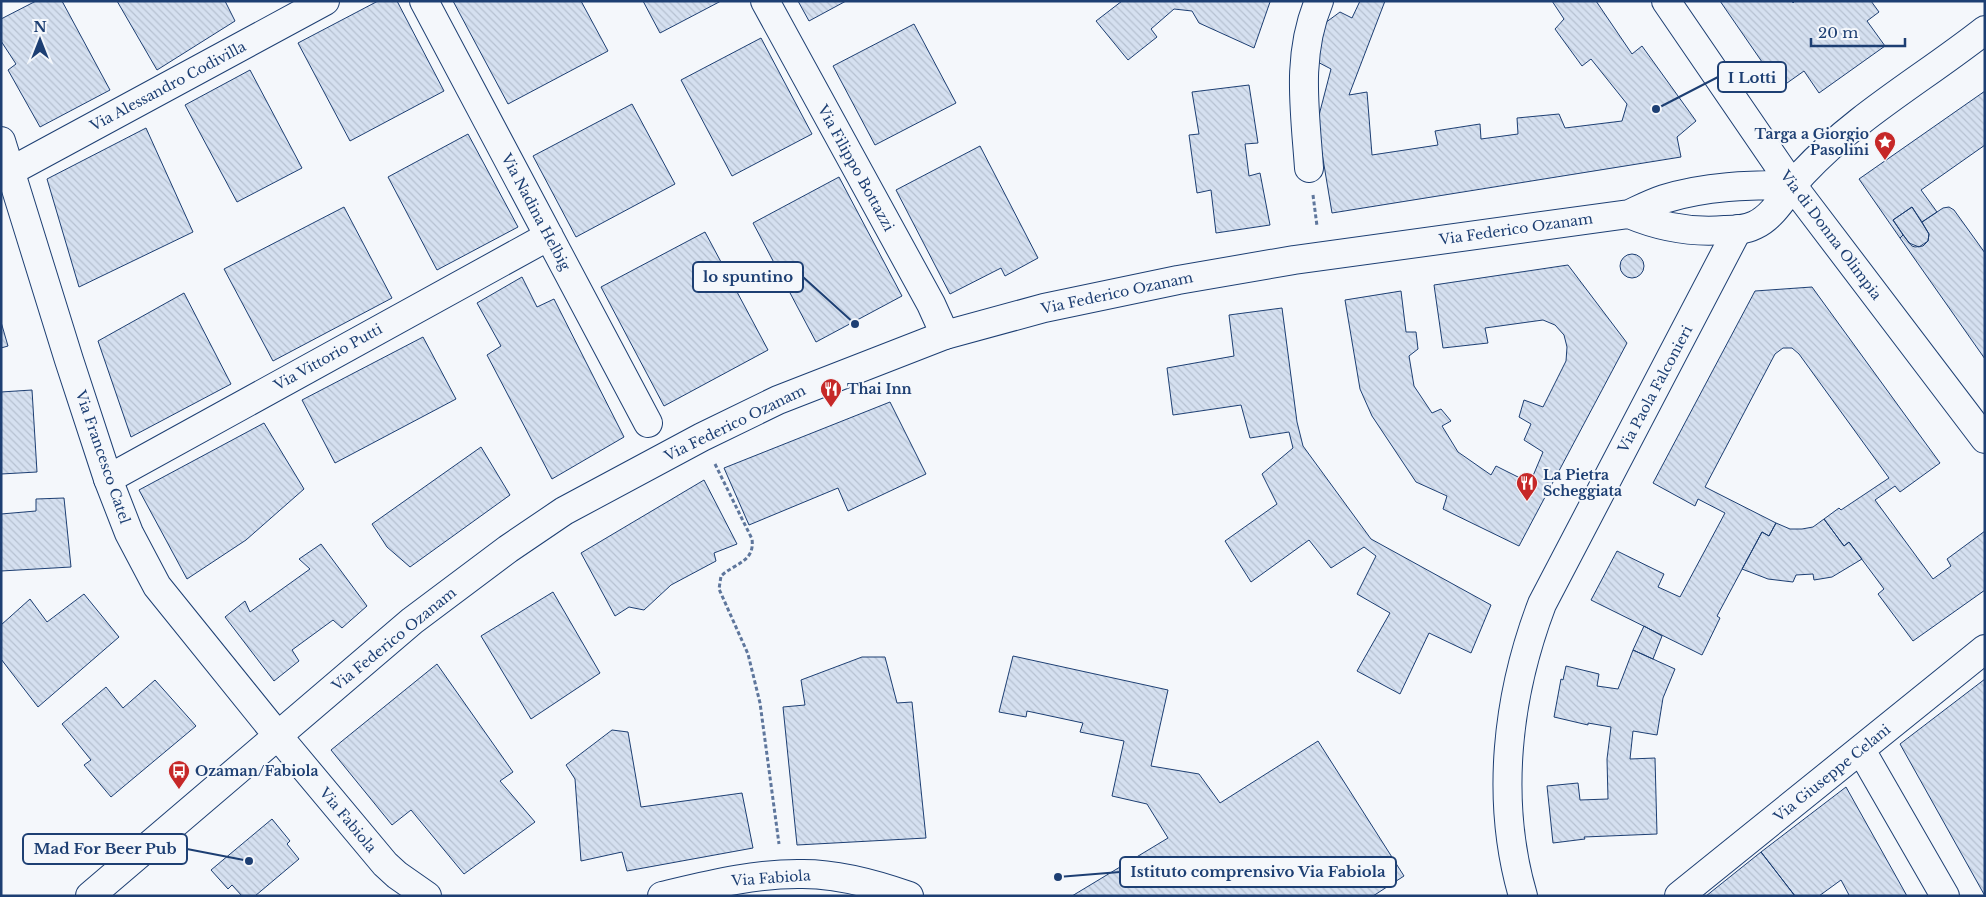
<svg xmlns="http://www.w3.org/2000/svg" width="1986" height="897" font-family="'Libre Baskerville',serif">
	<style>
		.building { fill: url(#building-back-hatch); stroke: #1d3f73 }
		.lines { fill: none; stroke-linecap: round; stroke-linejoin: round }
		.street-casing { stroke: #1d3f73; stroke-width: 30 }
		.secondary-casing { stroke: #1d3f73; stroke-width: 30 }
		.path { stroke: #5e769c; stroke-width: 3; stroke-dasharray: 4 2.5; stroke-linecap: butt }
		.street { stroke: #f4f7fb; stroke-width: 28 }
		.secondary { stroke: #f4f7fb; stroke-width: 28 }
		.labels { text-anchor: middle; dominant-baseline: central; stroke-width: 4; stroke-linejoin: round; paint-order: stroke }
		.street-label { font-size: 14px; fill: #1d3f73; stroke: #f4f7fb }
		.poi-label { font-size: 14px; font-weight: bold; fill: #1d3f73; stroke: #f4f7fb; text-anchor: start }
		.leader { fill: none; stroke: #1d3f73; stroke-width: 2 }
		.callout-dot { fill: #1d3f73; stroke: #f4f7fb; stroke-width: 2 }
		.callout { fill: #f4f7fb; stroke: #1d3f73; stroke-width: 2 }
		.callout-label { font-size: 15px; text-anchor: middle; font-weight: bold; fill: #1d3f73 }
	</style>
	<defs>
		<pattern id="building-back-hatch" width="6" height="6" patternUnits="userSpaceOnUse" patternTransform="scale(1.25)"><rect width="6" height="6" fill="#d5e0f0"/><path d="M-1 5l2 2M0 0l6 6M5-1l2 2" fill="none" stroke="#b6c1d1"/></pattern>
	</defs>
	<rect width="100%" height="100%" fill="#f4f7fb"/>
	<path class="building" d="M36 1H62L110 90 40 127 8 70 16 64 1 41V19Z
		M117 1H225L235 21 157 70Z
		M378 1H397L444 91 350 141 298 43Z
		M453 1H581L608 51 508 104Z
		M643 1H721L660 33Z
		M798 1H846L809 21Z
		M1122 1H1269L1270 2 1254 48 1199 23 1192 11 1174 9 1151 29 1157 37 1128 60 1096 21Z
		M1360 1H1385L1349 95 1367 92 1372 155 1438 145 1435 131 1480 124 1481 139 1518 134 1517 118 1559 114 1565 128 1622 121 1627 104 1591 59 1582 66 1555 29 1564 19 1552 1H1596L1632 54 1642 46 1696 121 1677 137 1681 157 1332 213 1317 123 1331 69 1310 58 1325 23 1340 12 1352 18Z
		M1720 1H1792L1793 3 1795 1H1871L1879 12 1867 21 1885 46 1819 93 1804 71 1780 88Z
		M914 24 956 103 875 145 833 66Z
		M761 38 812 134 732 176 681 80Z
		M250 70 302 168 237 202 185 105Z
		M1249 85 1258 143 1245 144 1249 176 1260 173 1270 225 1216 233 1211 190 1197 193 1189 135 1199 134 1192 92Z
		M1985 91V145L1921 190 1937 212 1922 222 1912 207 1893 220 1903 235 1900 238 1859 179Z
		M632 104 675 184 576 237 533 156Z
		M146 128 193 232 79 287 47 179Z
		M468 134 518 227 437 270 388 177Z
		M980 146 1038 258 1005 276 1001 268 950 294 896 190Z
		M839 177 902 296 816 342 753 223Z
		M344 207 392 298 273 361 224 269Z
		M1912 207 1929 234 1928 241 1919 247 1909 243 1893 220Z
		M1949 207 1954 210 1985 253V359L1900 238 1903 235 1912 246 1915 247 1923 246 1928 241 1929 234 1922 222 1943 208Z
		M705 232 768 350 664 406 601 287Z
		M1620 266a12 12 0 1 1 24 0a12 12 0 1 1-24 0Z
		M1568 265 1627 343 1519 546 1443 509 1447 496 1416 482 1372 416 1360 389 1345 300 1401 291 1406 332H1416L1418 349 1409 356 1414 386 1432 413 1441 409 1451 421 1442 426 1458 452 1491 475 1496 466 1530 483 1543 452 1524 440 1531 424 1519 417 1524 400 1543 407 1566 361 1567 347 1564 335 1555 325 1543 320 1485 328 1488 343 1443 348 1434 285Z
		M522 277 537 307 554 299 624 437 552 479 487 355 501 346 477 303Z
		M1812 287 1940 463 1900 492 1895 486 1875 500 1933 579 1951 566 1947 559 1985 531V590L1913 641 1878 594 1884 589 1849 542 1844 546 1824 519 1839 508 1841 510 1889 478 1799 354 1792 348H1783L1775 354 1705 487 1776 523 1769 536 1762 532 1717 616 1720 618 1702 655 1591 600 1617 551 1664 574 1658 587 1680 597 1725 513 1698 499 1695 506 1653 483 1755 291Z
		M184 293 231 384 131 437 98 341Z
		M1282 308 1297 422 1303 446 1371 539 1491 605 1471 653 1429 633 1400 694 1357 671 1390 613 1357 594 1376 556 1364 547 1331 568 1309 540 1251 582 1225 541 1277 504 1262 474 1293 448 1289 432 1250 438 1241 405 1173 415 1167 368 1234 356 1229 315Z
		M1 322 8 346 1 348Z
		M423 337 456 399 335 463 302 400Z
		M32 390 37 472 1 474V392Z
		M890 402 926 474 848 511 838 488 749 525 724 468Z
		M264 423 304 489 246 540 187 579 139 490Z
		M481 447 510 495 410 567 387 547 372 524Z
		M704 480 737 544 714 553 716 561 671 585 644 610 629 607 615 616 581 553Z
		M64 498 71 567 1 571V514L36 511V499Z
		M1824 519 1844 546 1849 542 1862 559 1832 577 1814 580 1813 574 1796 575 1793 582 1768 579 1742 569 1762 532 1769 536 1776 523 1790 529H1802L1813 527Z
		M321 544 367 606 342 628 333 620 292 650 299 661 274 681 225 617 245 601 250 612 310 569 299 559Z
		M553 592 600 673 531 719 481 636Z
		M84 594 119 637 38 707 1 659V625L30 599 47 622Z
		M1644 626 1662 636 1653 659 1633 650Z
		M1633 650 1675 669 1663 698 1657 735 1633 731 1630 759 1655 758 1657 834 1584 837 1585 839 1553 843 1547 786 1578 783 1580 800 1608 799 1607 759 1611 727 1588 723V725L1554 717 1561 679 1563 680 1566 666 1599 674 1597 686 1618 689Z
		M1013 656 1168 690 1151 766 1199 774 1220 803 1318 741 1404 876 1373 896H1072L1168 838 1147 804 1112 796 1124 741 1080 732 1083 723 1027 711 1026 717 999 712Z
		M862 657H885L897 703 912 702 926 838 797 845 783 707 805 705 801 680Z
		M437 664 513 772 500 781 535 822 464 874 411 810 392 825 331 750Z
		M1985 679V896L1900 744Z
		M155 680 196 726 111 797 84 765 91 760 62 724 106 687 123 708Z
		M612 730 628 732 641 807 742 793 753 848 627 871 622 852 581 861 575 779 566 765Z
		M1846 787 1907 896H1847L1849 895 1841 880 1819 896H1795L1761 852Z
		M272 819 290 841 287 844 299 859 255 896H242L232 885 228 889 211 870Z
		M1761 852 1795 896H1706Z"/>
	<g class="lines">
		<g class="street-casing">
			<path id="street" d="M424 1 648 423
				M765 1 931 304 945 335
				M1309 168C1305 110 1296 56 1319 1
				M11 171 325 1
				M108 479 549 236
				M278 736 385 864 397 875 427 896
				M1861 750 1945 896
				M662 896C709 885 756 873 803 874 839 874 875 884 909 896
				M1523 896C1495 800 1507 696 1542 604L1738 229
				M1679 896 1985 649"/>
		</g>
		<g class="secondary-casing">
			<path id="secondary" d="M1666 1 1792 185 1985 439
				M1 141 69 360 108 479 129 533 157 586 278 736
				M1629 214C1660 227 1690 233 1725 230 1735 230 1745 230 1755 225 1775 216 1788 189 1803 173 1856 116 1924 78 1985 30
				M90 896 412 621 508 549 564 511 702 437 778 400 945 335 1044 308 1178 280 1294 260 1629 214C1640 209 1652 203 1664 199 1706 186 1749 185 1792 185"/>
		</g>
		<path class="path" d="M1313 195 1317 226
			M715 464 752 539C755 562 735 563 721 576L719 589 748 654 760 703 779 844"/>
		<use href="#street" class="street"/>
		<use href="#secondary" class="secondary"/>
	</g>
	<defs>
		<g id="sight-pin" transform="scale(1.125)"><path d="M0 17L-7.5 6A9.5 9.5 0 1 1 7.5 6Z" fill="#c62828" stroke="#f4f7fb"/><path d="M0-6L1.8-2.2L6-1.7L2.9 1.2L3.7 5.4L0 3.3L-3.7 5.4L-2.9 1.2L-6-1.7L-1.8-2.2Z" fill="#fff"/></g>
		<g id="restaurant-pin" transform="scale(1.125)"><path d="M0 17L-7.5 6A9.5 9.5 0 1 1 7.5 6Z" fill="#c62828" stroke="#f4f7fb"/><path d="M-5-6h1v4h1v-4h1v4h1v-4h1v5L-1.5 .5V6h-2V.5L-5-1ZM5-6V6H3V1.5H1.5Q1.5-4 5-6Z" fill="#fff"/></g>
		<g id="bus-pin" transform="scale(1.125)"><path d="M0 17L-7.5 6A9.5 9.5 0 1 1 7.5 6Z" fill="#c62828" stroke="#f4f7fb"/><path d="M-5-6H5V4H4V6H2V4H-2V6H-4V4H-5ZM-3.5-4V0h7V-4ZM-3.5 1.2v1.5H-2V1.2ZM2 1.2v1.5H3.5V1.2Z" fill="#fff"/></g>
	</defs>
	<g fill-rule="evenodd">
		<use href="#sight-pin" x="1885" y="142"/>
		<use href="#restaurant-pin" x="831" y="389"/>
		<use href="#restaurant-pin" x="1527" y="483"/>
		<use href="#bus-pin" x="179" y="771"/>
	</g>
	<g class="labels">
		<g class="street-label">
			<text transform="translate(168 86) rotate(-28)">Via Alessandro Codivilla</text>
			<text transform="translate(856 168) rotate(61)">Via Filippo Bottazzi</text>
			<text transform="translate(536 212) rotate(62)">Via Nadina Helbig</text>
			<text transform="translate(1516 229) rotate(-8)">Via Federico Ozanam</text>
			<text transform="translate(1831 235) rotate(53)">Via di Donna Olimpia</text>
			<text transform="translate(1117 293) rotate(-12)">Via Federico Ozanam</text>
			<text transform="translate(328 357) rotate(-29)">Via Vittorio Putti</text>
			<text transform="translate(1655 389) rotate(-62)">Via Paola Falconieri</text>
			<text transform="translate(735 423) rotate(-26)">Via Federico Ozanam</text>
			<text transform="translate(103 457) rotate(71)">Via Francesco Catel</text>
			<text transform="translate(394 639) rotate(-39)">Via Federico Ozanam</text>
			<text transform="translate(1832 773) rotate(-39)">Via Giuseppe Celani</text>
			<text transform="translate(348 820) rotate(50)">Via Fabiola</text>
			<text transform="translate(771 878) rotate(-4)">Via Fabiola</text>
		</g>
		<g class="poi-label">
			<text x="1869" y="134" text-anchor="end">Targa a Giorgio<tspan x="1869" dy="16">Pasolini</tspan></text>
			<text x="847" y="389">Thai Inn</text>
			<text x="1543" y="475">La Pietra<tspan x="1543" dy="16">Scheggiata</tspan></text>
			<text x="195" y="771">Ozaman/Fabiola</text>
		</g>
	</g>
	<path class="leader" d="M1656 109L1718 77M855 324L803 277M249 861L187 849M1058 877L1120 872"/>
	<g class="callout-dot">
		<circle cx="1656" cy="109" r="5"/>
		<circle cx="855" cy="324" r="5"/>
		<circle cx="249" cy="861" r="5"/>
		<circle cx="1058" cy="877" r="5"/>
	</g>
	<g class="callout">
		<rect x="1718" y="62" width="68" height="30" rx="5"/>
		<rect x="693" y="262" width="110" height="30" rx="5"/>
		<rect x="23" y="834" width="164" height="30" rx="5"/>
		<rect x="1120" y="857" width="276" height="30" rx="5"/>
	</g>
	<g class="callout-label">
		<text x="1752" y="83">I Lotti</text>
		<text x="748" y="282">lo spuntino</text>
		<text x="105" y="854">Mad For Beer Pub</text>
		<text x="1258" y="877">Istituto comprensivo Via Fabiola</text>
	</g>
	<rect width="1986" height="897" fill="none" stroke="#1d3f73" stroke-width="5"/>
	<g transform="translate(40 40)" stroke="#f4f7fb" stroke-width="4" paint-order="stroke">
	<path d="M0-4L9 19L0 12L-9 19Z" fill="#1d3f73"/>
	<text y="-8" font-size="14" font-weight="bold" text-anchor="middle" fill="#1d3f73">N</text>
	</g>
	<path d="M1811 38v8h94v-8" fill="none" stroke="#1d3f73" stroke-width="2.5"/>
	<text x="1818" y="38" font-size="15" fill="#1d3f73" stroke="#f4f7fb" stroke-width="4" paint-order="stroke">20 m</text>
</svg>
